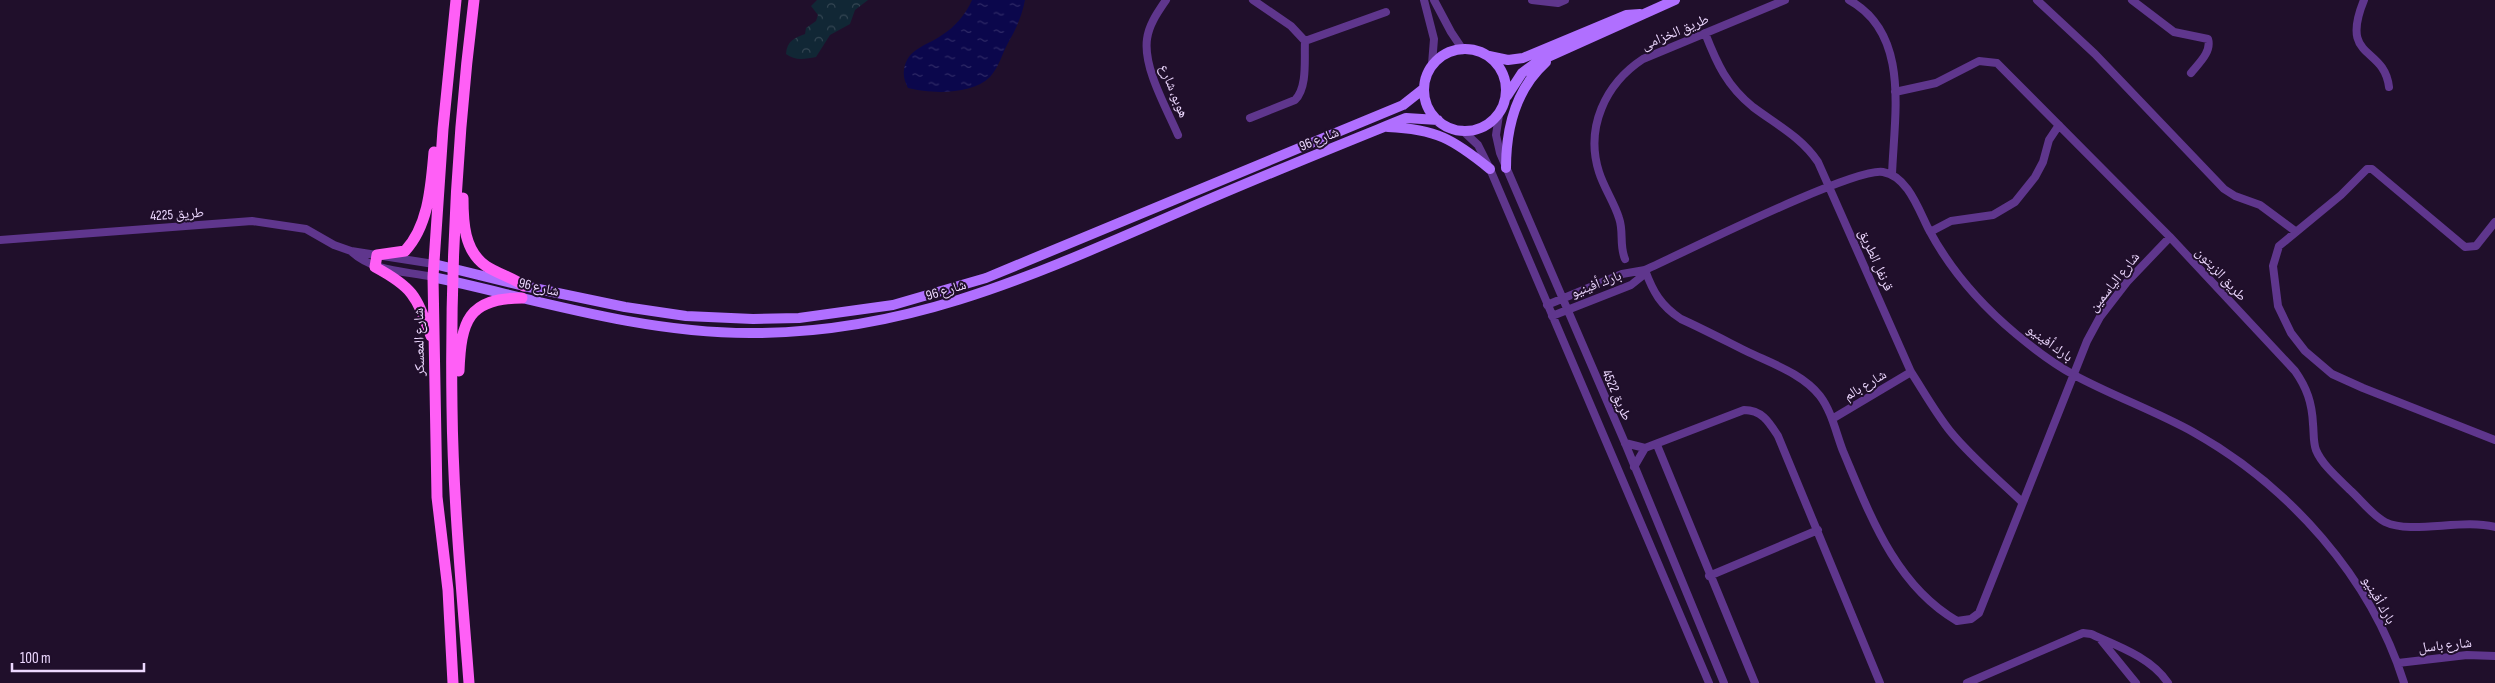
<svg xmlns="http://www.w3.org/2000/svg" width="2495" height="683" font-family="'Sofia Sans Condensed','Noto Naskh Arabic',sans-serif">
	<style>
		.forest { fill: url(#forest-crowns) }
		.water { fill: url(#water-ripples) }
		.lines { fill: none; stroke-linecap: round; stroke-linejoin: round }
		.street { stroke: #5f368d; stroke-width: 8 }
		.secondary { stroke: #b06fff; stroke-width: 10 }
		.primary { stroke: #ff5ff6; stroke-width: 11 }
		.labels { text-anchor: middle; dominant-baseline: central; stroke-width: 4; stroke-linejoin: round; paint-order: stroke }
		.street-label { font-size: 14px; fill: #edd8ff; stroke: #200f2b }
	</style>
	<defs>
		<pattern id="forest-crowns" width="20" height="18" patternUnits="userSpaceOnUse" patternTransform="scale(1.25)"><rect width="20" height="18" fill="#112735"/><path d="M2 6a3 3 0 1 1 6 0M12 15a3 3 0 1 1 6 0" fill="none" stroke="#344653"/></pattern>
		<pattern id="water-ripples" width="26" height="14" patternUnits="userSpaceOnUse" patternTransform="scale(1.25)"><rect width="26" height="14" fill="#0b074c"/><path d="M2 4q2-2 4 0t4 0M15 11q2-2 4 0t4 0" fill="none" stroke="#2f2a67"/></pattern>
	</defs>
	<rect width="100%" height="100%" fill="#200f2b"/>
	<path class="forest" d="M817 0H868L855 10 850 24 830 35 816 57C805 59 795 61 786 54 787 41 794 38 805 34L806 28 816 21 818 15 811 6Z"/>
	<path class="water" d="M972 0H1025C1022 16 1016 29 1008 43 1002 54 999 67 990 77 972 95 931 94 908 88 905 82 903 77 904 70 907 48 927 46 942 35 955 27 966 14 972 0Z"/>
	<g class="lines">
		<path class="street" d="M1166 0C1158 12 1149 24 1147 39 1143 68 1167 109 1178 135
			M1424 0 1434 39 1432 64
			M1434 0 1451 32 1463 50
			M1532 0 1558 3 1565 0
			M1849 0C1911 34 1894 116 1892 175
			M2037 0 2095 54 2224 189 2235 196 2260 205 2295 231
			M2132 0 2174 32 2208 39C2212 52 2198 64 2191 73
			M2364 0C2339 61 2384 45 2389 87
			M1705 33C1717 64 1727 86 1753 107 1777 125 1801 137 1818 162L1911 372C1924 392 1935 412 1950 431 1971 457 1998 479 2022 502
			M1305 41 1386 12
			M1895 92 1936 83 1979 61 1997 63 2170 237 2295 371C2307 388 2312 403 2313 424 2314 433 2313 442 2316 450 2322 465 2340 480 2351 491 2361 500 2372 515 2385 522 2412 535 2462 518 2495 527
			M1499 115 1496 135 1500 153 1625 443 1724 683
			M1250 118 1295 100C1308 87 1304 58 1305 41L1291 26 1253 0
			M1462 130 1478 145 1490 169 1709 683
			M2495 222 2476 246 2465 247 2372 169H2367L2341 195 2279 246 2273 266 2278 306 2291 333 2305 351 2332 374 2363 388 2495 440
			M1930 232 1951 221 1993 215 2015 202 2035 177 2043 162 2049 140 2059 125
			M0 240 252 221 306 229 334 245 351 251 434 264
			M352 252C374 272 405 271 433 277
			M1625 259C1619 245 1624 232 1619 218 1614 202 1604 188 1599 172 1585 128 1605 84 1643 59L1785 0
			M1645 270C1653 292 1661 306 1681 319 1703 329 1724 340 1746 351 1770 363 1802 373 1820 396 1832 412 1836 433 1843 451 1870 515 1895 585 1957 621L1971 619 1979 613 2087 341 2100 317 2127 282 2170 237
			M1547 305 1622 274 1645 270C1683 253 1854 167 1883 172 1908 176 1919 211 1929 230 1951 271 1980 304 2016 334 2034 349 2054 364 2074 375 2113 396 2155 411 2193 432 2289 486 2371 577 2404 683
			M1552 316 1631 285 1641 277 1645 270
			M1832 419 1911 372
			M1625 443 1645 448 1744 410C1762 410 1769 422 1778 436L1880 683
			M1657 445 1755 683
			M1634 467 1645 448
			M1709 576 1818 530
			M2101 640 2136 683
			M2398 663 2467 655 2495 656
			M1967 683 2083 633 2091 634C2118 646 2152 658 2168 683"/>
		<path class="secondary" d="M1424 90a41 41 0 1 1 82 0a41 41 0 1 1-82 0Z
			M1489 56 1508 60 1523 58 1626 15 1640 14
			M1507 96 1522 73 1537 62 1675 0
			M1388 127C1436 129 1453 139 1490 169
			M1506 168C1506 129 1516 89 1546 62
			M434 264 524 286 625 307 686 316 753 319 799 318 893 305 986 278 1403 105 1422 90
			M433 277C538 300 642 333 750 333 910 334 1041 272 1184 210 1257 178 1332 148 1406 118L1438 120"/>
		<path class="primary" d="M463 198C463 222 464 251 486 266 498 274 512 277 524 286
			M431 336C416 296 414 288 375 267L377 255 405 251C429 225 431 185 434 152
			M459 371C461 321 468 298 522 298
			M453 683 448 590 437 497 433 277 443 129 456 0
			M469 683C462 591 453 499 452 407 450 271 457 135 474 0"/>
	</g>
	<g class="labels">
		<g class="street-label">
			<text transform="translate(1675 32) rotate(-23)">طريق الخزامى</text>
			<text transform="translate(1174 91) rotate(68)">هوبو، شارع</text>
			<text transform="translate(1319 139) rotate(-22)">شارع 96</text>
			<text transform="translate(177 214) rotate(-4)">طريق 4225</text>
			<text transform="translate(1876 260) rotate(66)">قرنفل الطريق</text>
			<text transform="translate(2221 274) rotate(47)">طريق الزيتون</text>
			<text transform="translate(2114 282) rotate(-51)">شارع الياسمين</text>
			<text transform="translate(1596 284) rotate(-21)">بارك أفينيو</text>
			<text transform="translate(539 287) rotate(13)">شارع 96</text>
			<text transform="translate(946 290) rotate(-17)">شارع 96</text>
			<text transform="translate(419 342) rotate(-91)">شارع المعسكر</text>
			<text transform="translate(2050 343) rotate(36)">بارك أفينيو</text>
			<text transform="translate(1865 385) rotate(-31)">شارع بالم</text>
			<text transform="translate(1617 395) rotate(66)">طريق 4522</text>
			<text transform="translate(2379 600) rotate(60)">بارك أفينيو</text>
			<text transform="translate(2445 645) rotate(-6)">شارع باسل</text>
		</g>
	</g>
	<path d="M12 663v8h132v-8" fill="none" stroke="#edd8ff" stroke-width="2.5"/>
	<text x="20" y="663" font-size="15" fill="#edd8ff" stroke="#200f2b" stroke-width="4" paint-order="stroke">100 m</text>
</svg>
